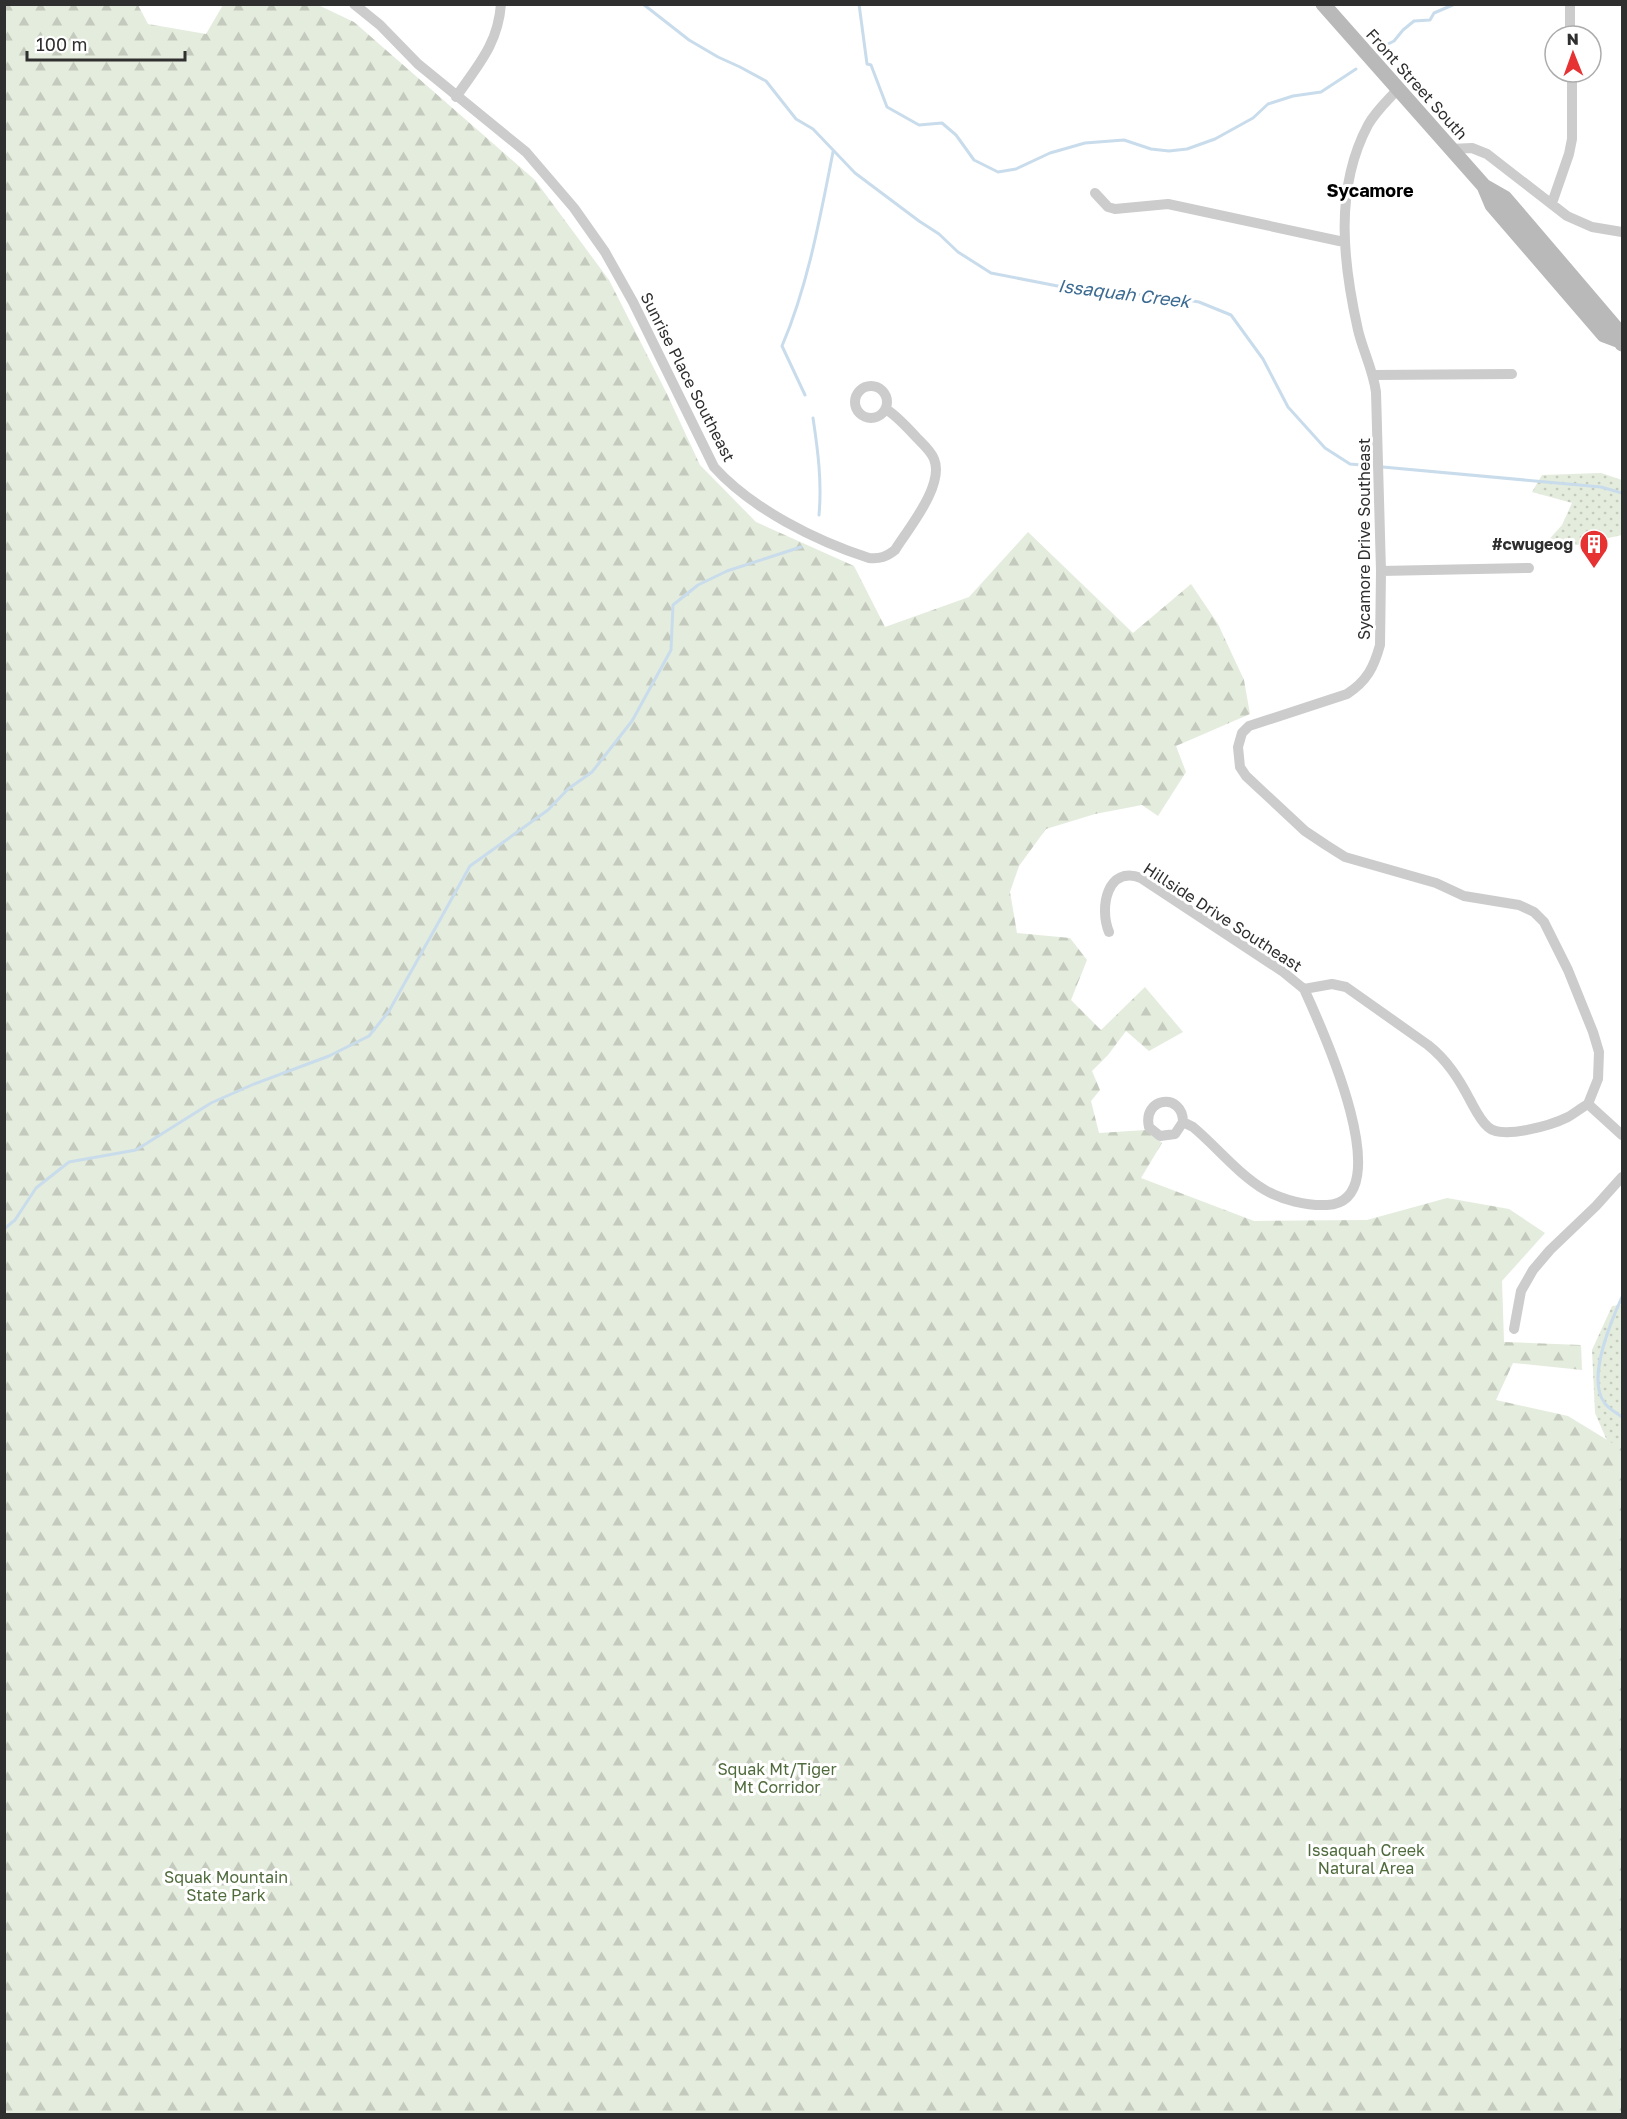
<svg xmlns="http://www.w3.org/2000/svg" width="1627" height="2119" font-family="'Golos Text',sans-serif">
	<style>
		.green { fill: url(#green-dots) }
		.forest { fill: url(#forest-firs) }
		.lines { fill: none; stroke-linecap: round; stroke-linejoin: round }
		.stream { stroke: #c9dcec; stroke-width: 3 }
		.street { stroke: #ccc; stroke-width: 10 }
		.secondary { stroke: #b9b9b9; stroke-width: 15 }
		.labels { text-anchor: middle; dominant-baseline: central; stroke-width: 6; stroke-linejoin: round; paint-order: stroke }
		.street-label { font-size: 16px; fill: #2f2f2f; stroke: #fff }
		.poi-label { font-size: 16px; font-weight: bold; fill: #2f2f2f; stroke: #fff; text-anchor: end }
		.park-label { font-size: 16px; fill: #4f6b3c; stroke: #fff }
		.neighbourhood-label { font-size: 18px; font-weight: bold; fill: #000; stroke: #fff }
		.water-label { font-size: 18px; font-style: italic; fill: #3c6b92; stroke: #fff }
	</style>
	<defs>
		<pattern id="green-dots" width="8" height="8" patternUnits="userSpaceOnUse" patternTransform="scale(1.5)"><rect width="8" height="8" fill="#e4ecdd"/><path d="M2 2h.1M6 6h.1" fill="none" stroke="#c4cbbe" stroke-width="1.8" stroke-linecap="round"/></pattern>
		<pattern id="forest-firs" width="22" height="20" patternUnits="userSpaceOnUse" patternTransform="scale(1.5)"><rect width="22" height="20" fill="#e4ecdd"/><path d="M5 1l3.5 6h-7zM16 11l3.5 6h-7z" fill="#c4cbbe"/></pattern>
	</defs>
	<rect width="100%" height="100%" fill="#fff"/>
	<path class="green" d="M1601 473 1622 480V535L1536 554 1562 525 1572 503 1532 492 1542 475Z
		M1622 1305V1475L1595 1413 1592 1350 1612 1306Z"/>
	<path class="forest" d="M5 5H138L148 24 206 34 223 5H318L354 22 535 180 609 280 667 394 700 465 756 522 854 566 885 627 969 597 1028 532 1133 633 1191 584 1218 624 1244 680 1250 714 1176 746 1186 772 1158 816 1142 805 1095 814 1046 829 1019 866 1010 892 1017 933 1070 938 1087 960 1071 1000 1101 1030 1145 987 1183 1032 1149 1051 1126 1031 1108 1055 1092 1071 1100 1090 1091 1101 1099 1133 1146 1130 1162 1143 1141 1178 1254 1221 1367 1220 1447 1198 1509 1209 1545 1233 1502 1281 1504 1342 1581 1345 1582 1370 1513 1363 1496 1400 1568 1416 1622 1449V2114H5Z"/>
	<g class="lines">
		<path class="stream" d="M643 4 689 40 718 57 740 67 766 81 796 119 813 129 855 173 919 221 939 234 958 252 991 273 1078 290 1170 297 1199 302 1231 315 1263 359 1288 407 1325 448 1350 464 1601 487 1622 493
			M859 4 867 64 871 65 887 107 919 125 942 123 956 135 974 160 998 172 1016 169 1050 153 1085 143 1124 140 1151 149 1169 151 1187 149 1215 139 1253 118 1268 104 1293 96 1321 92 1356 69
			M1379 44 1382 43 1386 45 1394 41 1403 30 1414 21 1430 20 1434 13 1455 4
			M805 395 782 346C808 285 820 218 833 152
			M813 418C818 451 822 482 819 515
			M4 1229 15 1220 36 1188 69 1162 136 1150 211 1103 254 1084 329 1056 369 1036 389 1011 470 866 548 810 568 789 592 772 632 721 671 650 673 605 698 585 727 571 801 547
			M1622 1297C1611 1321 1587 1378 1604 1402 1607 1408 1617 1413 1622 1417"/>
		<path class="street" d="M354 4 380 25 418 64 526 152 574 208 605 252 633 302 714 467C752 509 816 541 869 558 880 559 886 557 895 550 908 529 945 485 934 459 931 451 923 444 917 438 907 427 898 417 886 409
			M1570 4V36
			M1397 90C1387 101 1375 112 1368 125 1334 189 1343 263 1358 330 1363 351 1373 370 1376 392L1381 571 1380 645C1374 667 1367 681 1347 694L1249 726 1242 733 1238 747 1240 767 1246 776 1305 831 1326 845 1345 857 1436 883 1464 896 1519 905 1534 912 1544 922 1568 970 1593 1032 1599 1052 1598 1079 1588 1104
			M456 97C478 65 498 44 501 4
			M1450 149 1472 148 1487 154 1567 216 1592 227 1622 232
			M1095 193 1108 207 1115 209 1168 204 1344 242
			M1552 203 1569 154 1572 139V72
			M1373 375 1512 374
			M855 402a16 16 0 1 1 32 0a16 16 0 1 1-32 0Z
			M1381 571 1529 568
			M1109 932C1099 908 1107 865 1141 878L1282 971 1304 989 1332 984 1346 987 1428 1045C1447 1060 1459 1079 1470 1100 1475 1109 1480 1120 1488 1127 1502 1140 1552 1125 1568 1117 1575 1113 1581 1108 1588 1104
			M1588 1104 1622 1135
			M1183 1122C1183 1092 1142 1097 1149 1127L1160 1136 1175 1134 1183 1122 1193 1127C1217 1147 1238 1174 1265 1190 1282 1200 1307 1206 1327 1205 1402 1201 1320 1024 1304 989
			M1514 1329 1521 1291 1533 1270 1550 1250 1596 1206 1622 1177"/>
		<path class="secondary" d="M1323 4 1484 186 1492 205 1604 335 1620 341
			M1484 186 1505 198 1616 328 1622 344"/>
	</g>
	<defs>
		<g id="building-pin" transform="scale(1.5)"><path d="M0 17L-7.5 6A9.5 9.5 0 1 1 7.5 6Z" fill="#e63232" stroke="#fff"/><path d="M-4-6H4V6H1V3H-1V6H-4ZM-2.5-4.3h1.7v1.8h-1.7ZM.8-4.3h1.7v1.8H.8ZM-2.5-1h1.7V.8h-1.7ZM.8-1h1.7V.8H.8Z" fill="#fff"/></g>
	</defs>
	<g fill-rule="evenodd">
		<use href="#building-pin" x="1594" y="544"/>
	</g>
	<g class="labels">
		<g class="street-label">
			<text transform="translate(1417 84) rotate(48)">Front Street South</text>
			<text transform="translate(688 377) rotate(63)">Sunrise Place Southeast</text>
			<text transform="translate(1364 539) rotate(-90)">Sycamore Drive Southeast</text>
			<text transform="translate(1223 917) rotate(33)">Hillside Drive Southeast</text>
		</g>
		<g class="poi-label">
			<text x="1573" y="544">#cwugeog</text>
		</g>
		<g class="park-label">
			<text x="777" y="1769">Squak Mt/Tiger<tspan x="777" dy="18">Mt Corridor</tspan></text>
			<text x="1366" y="1850">Issaquah Creek<tspan x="1366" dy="18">Natural Area</tspan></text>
			<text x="226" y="1877">Squak Mountain<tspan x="226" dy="18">State Park</tspan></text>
		</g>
		<g class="neighbourhood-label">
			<text x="1370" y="190">Sycamore</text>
		</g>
		<g class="water-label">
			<text transform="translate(1124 293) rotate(7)">Issaquah Creek</text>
		</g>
	</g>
	<rect width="1627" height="2119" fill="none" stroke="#2f2f2f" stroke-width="12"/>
	<g transform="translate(1573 54) rotate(359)"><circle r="28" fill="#ffffff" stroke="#acacac" stroke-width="1.5"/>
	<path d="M0-4.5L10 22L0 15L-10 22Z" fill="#e63232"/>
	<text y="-9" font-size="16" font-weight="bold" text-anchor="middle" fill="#2f2f2f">N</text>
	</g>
	<path d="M27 51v9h158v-9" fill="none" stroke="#2f2f2f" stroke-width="3"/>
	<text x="36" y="51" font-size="18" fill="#2f2f2f" stroke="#ffffff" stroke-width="4.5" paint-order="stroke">100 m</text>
</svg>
